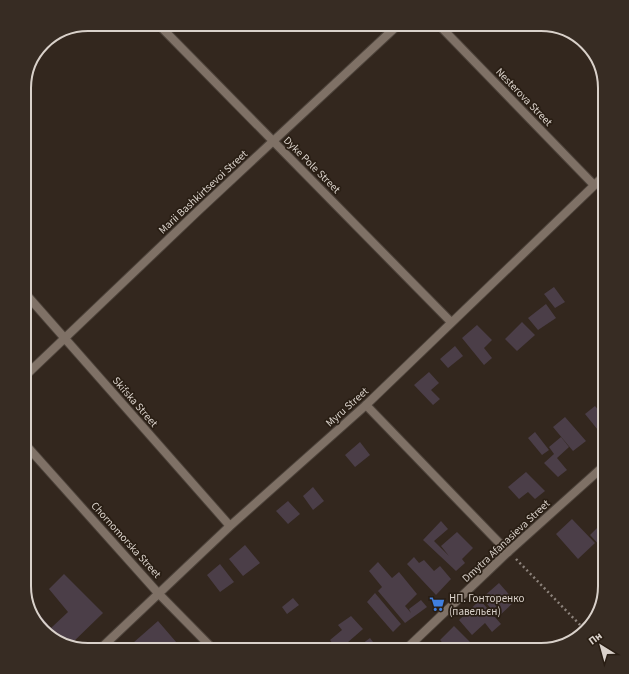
<svg xmlns="http://www.w3.org/2000/svg" width="629" height="674" font-family="'Source Sans 3',sans-serif">
	<style>
		.building { fill: #4b3e48 }
		.lines { fill: none; stroke-linecap: round; stroke-linejoin: round }
		.service-casing { stroke: #4c423a; stroke-width: 10 }
		.minor-casing { stroke: #4c423a; stroke-width: 10 }
		.path { stroke: #8d837c; stroke-width: 2.5; stroke-dasharray: 2 3; stroke-linecap: butt }
		.service { stroke: #7f7166; stroke-width: 8 }
		.minor { stroke: #7f7166; stroke-width: 8 }
		.labels { text-anchor: middle; dominant-baseline: central; stroke-width: 3.5; stroke-linejoin: round; paint-order: stroke }
		.street-label { font-size: 11px; fill: #d9d1ca; stroke: #291e14 }
		.poi-label { font-size: 11px; fill: #d9d1ca; stroke: #291e14; text-anchor: start }
		.rim { fill: none; stroke: #d9d1ca; stroke-width: 2 }
	</style>
	<rect width="100%" height="100%" fill="#33271e"/>
	<path class="building" d="M554 287 565 302 555 308 544 294Z
		M546 304 556 318 538 330 528 318Z
		M522 322 535 335 517 351 505 339Z
		M477 325 492 340 484 348 492 358 484 365 462 338Z
		M455 346 463 356 448 368 440 359Z
		M429 372 439 383 431 390 440 399 433 405 414 385Z
		M605 374V389L598 381Z
		M595 406 605 418V433L602 435 585 414Z
		M565 417 586 441 573 451 553 427Z
		M535 432 549 450 542 455 528 438Z
		M561 437 569 447 557 458 567 470 558 477 544 463 554 454 549 447Z
		M360 442 370 455 355 467 345 455Z
		M526 472 545 491 535 499 528 492 519 499 508 487Z
		M313 487 324 501 313 510 303 496Z
		M288 501 300 514 288 524 276 511Z
		M572 519 595 543 578 559 556 534Z
		M441 521 448 529 434 541 449 556 441 546 457 532 473 548 462 559 465 563 456 571 423 540Z
		M599 526 605 534V546L602 548 590 535Z
		M245 545 260 563 243 576 229 559Z
		M414 557 419 563 424 560 434 571 440 566 451 579 436 595 407 564Z
		M378 562 392 578 399 572 417 594 405 606 411 613 409 609 421 600 427 607 405 623 378 591 382 587 369 571Z
		M220 564 234 582 220 592 207 575Z
		M64 574 103 613 69 646 59 643 37 625 32 608 33 607 51 628 68 612 49 589Z
		M499 583 515 601 498 617 482 598Z
		M375 593 401 624 393 632 367 602Z
		M293 598 299 605 287 614 282 607Z
		M480 600 501 624 492 632 485 623 472 635 459 620Z
		M351 616 363 629 347 643 353 650H337L330 640 342 630 338 625Z
		M158 621 183 650H125Z
		M454 626 471 643 463 650H449L440 640Z
		M370 638 379 650H354Z"/>
	<g class="lines">
		<g class="service-casing">
			<path id="service" d="M366 405 508 552"/>
		</g>
		<g class="minor-casing">
			<path id="minor" d="M158 24 451 322
				M438 24 594 185
				M24 292 230 526
				M24 377 198 211 399 24
				M24 443 158 593 214 650
				M99 650 230 526 366 405 605 175
				M405 650 508 552 605 465"/>
		</g>
		<path class="path" d="M516 559 585 630"/>
		<use href="#service" class="service"/>
		<use href="#minor" class="minor"/>
	</g>
	<defs>
		<g id="supermarket-bare" transform="scale(1.2)"><path d="M-6-5.5h2.5l.6 2H6L4.5 2H-2.5L-4.4-4H-6ZM-1.5 3.2a1.3 1.3 0 1 0 .1 0ZM3 3.2a1.3 1.3 0 1 0 .1 0Z" fill="#3f7fe0" stroke="#291e14" stroke-width="2.5" paint-order="stroke"/></g>
	</defs>
	<g fill-rule="evenodd">
		<use href="#supermarket-bare" x="437" y="604"/>
	</g>
	<g class="labels">
		<g class="street-label">
			<text transform="translate(524 97) rotate(46)">Nesterova Street</text>
			<text transform="translate(312 165) rotate(45)">Dyke Pole Street</text>
			<text transform="translate(203 192) rotate(-43)">Marii Bashkirtsevoi Street</text>
			<text transform="translate(135 402) rotate(49)">Skifska Street</text>
			<text transform="translate(347 407) rotate(-42)">Myru Street</text>
			<text transform="translate(126 540) rotate(48)">Chornomorska Street</text>
			<text transform="translate(506 541) rotate(-43)">Dmytra Afanasieva Street</text>
		</g>
		<g class="poi-label">
			<text x="449" y="598">НП. Гонторенко<tspan x="449" dy="13">(павельєн)</tspan></text>
		</g>
	</g>
	<path d="M0 0H629V674H0ZM88 31H541A57 57 0 0 1 598 88V586A57 57 0 0 1 541 643H88A57 57 0 0 1 31 586V88A57 57 0 0 1 88 31Z" fill="#372c23" fill-rule="evenodd"/>
	<path class="rim" d="M88 31H541A57 57 0 0 1 598 88V586A57 57 0 0 1 541 643H88A57 57 0 0 1 31 586V88A57 57 0 0 1 88 31Z"/>
	<g transform="translate(601 646) rotate(323)" stroke="#291e14" stroke-width="3" paint-order="stroke">
	<path d="M0-3L7 15L0 10L-7 15Z" fill="#d9d1ca"/>
	<text y="-6" font-size="11" font-weight="bold" text-anchor="middle" fill="#d9d1ca">Пн</text>
	</g>
</svg>
